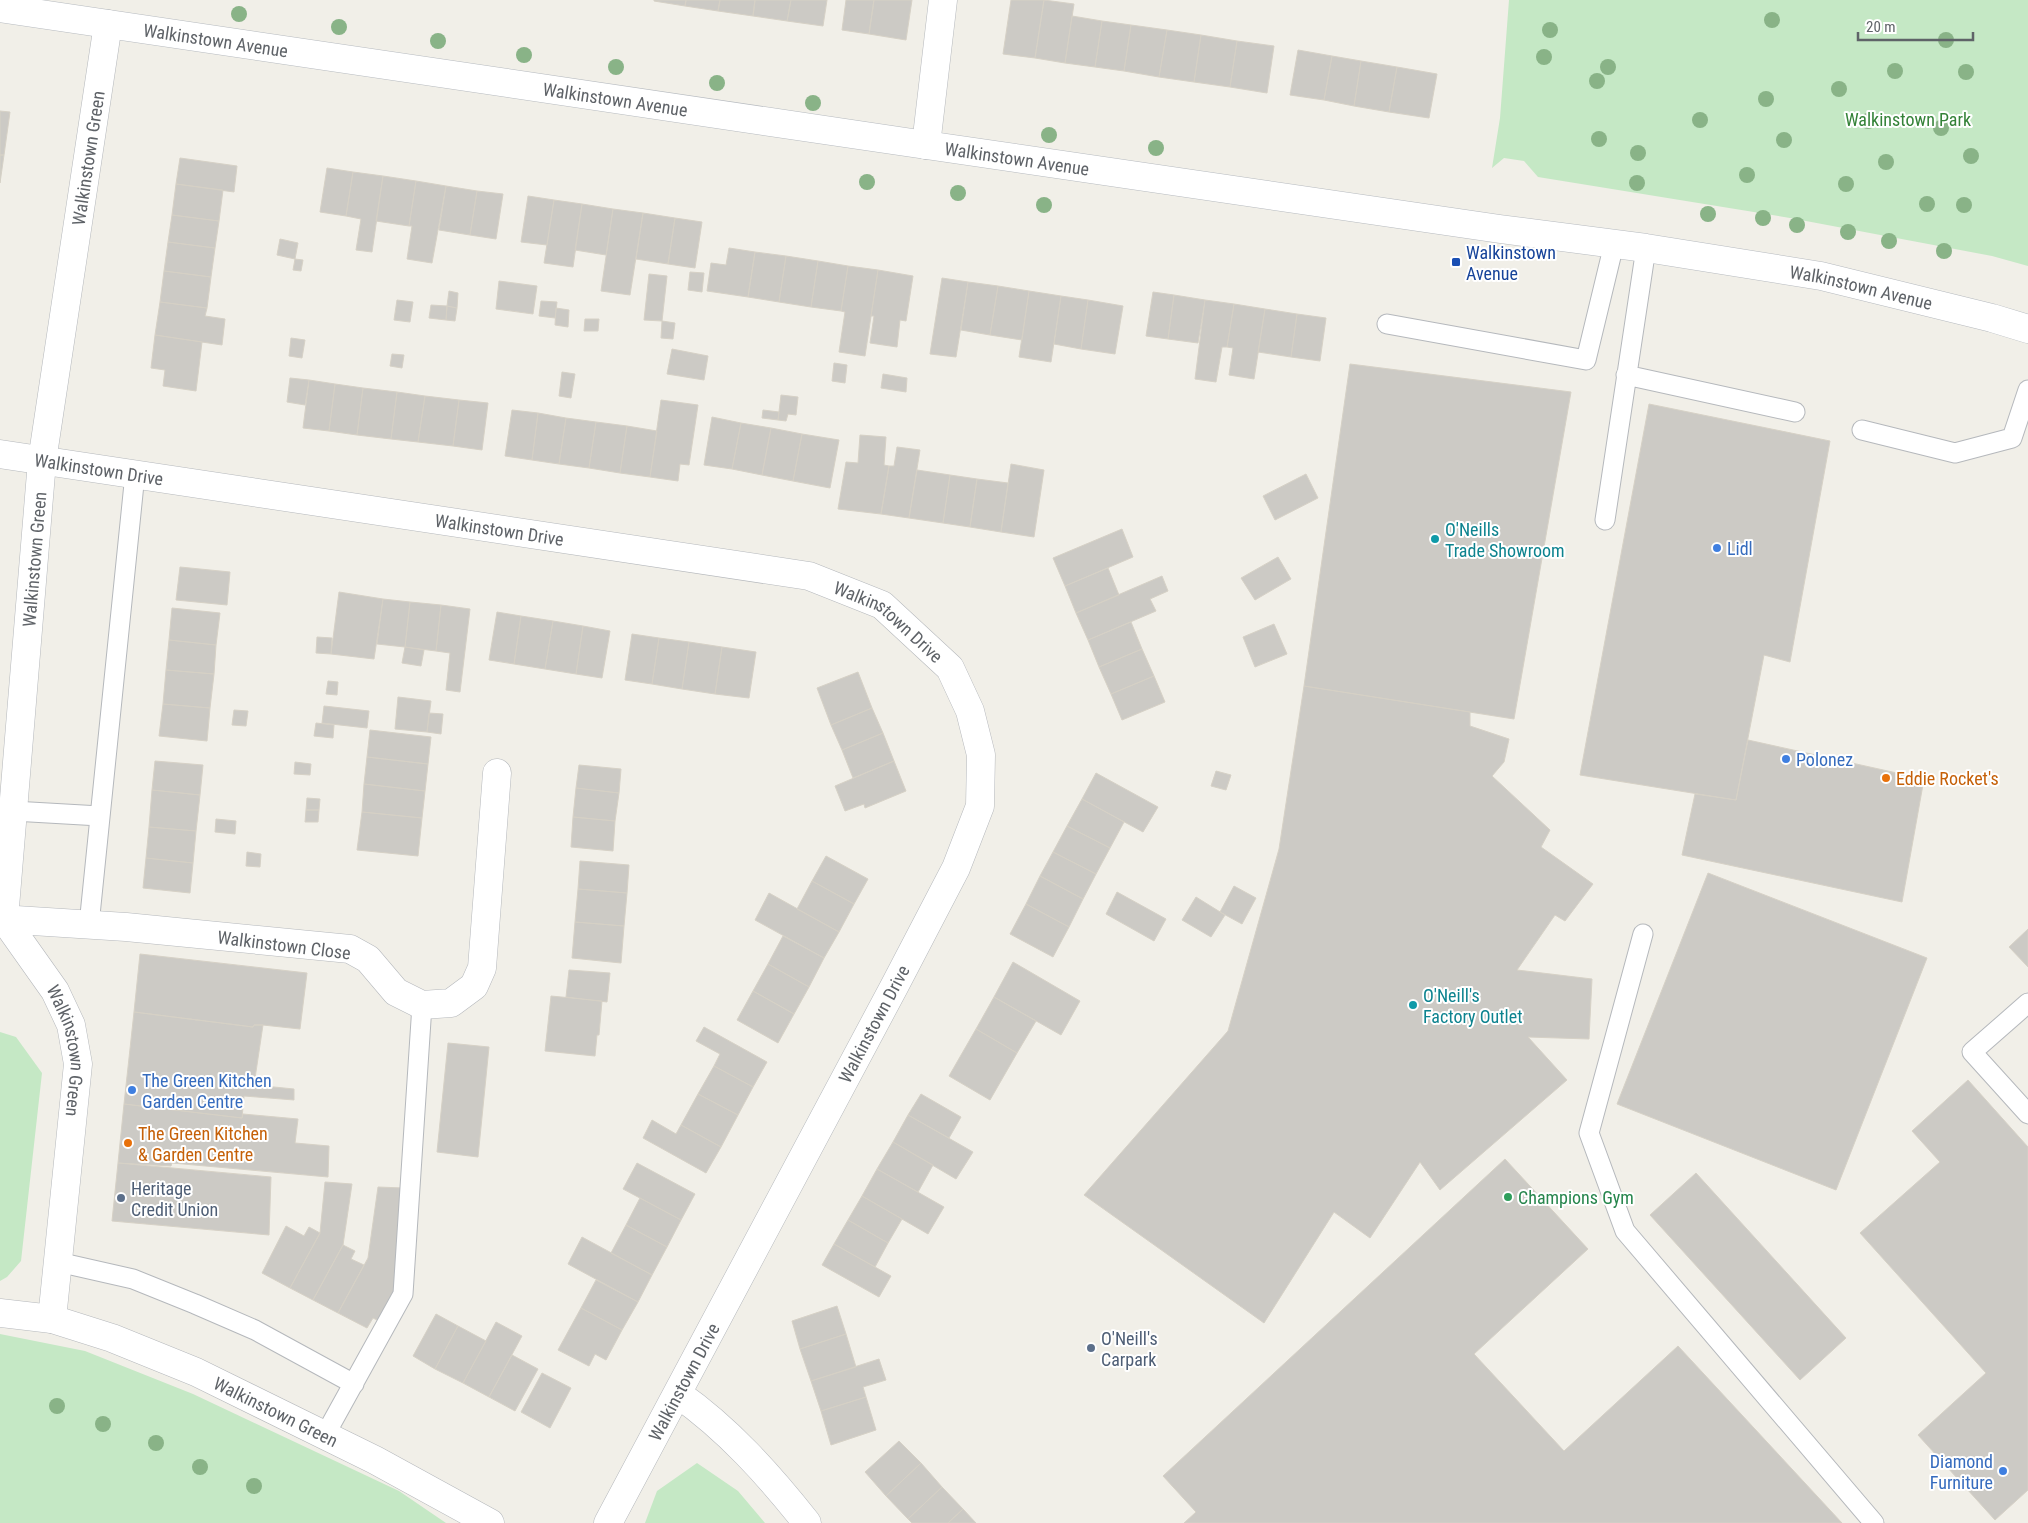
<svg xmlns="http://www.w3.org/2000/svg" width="2028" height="1523" font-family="'Roboto Condensed',sans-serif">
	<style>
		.green { fill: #c5e8c5 }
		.building { fill: #cccac5; stroke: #d6d1c6 }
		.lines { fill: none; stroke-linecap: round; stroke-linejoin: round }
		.service-casing { stroke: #b5b8bc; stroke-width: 21 }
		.minor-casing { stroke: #b5b8bc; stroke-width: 29 }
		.secondary-casing { stroke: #b6babf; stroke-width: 29 }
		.service { stroke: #fff; stroke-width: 19 }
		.minor { stroke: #fff; stroke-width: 28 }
		.secondary { stroke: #fff; stroke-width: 28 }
		.tree { fill: #89b387 }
		.transit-dot { fill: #1a4fb4; stroke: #fff; stroke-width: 2 }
		.culture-dot { fill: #0f9aa8; stroke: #fff; stroke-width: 2 }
		.shop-dot { fill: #3f7fe0; stroke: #fff; stroke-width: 2 }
		.food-dot { fill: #e8710a; stroke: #fff; stroke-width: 2 }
		.leisure-dot { fill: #2e9e5b; stroke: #fff; stroke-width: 2 }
		.service-dot { fill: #5c6f8a; stroke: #fff; stroke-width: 2 }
		.labels { text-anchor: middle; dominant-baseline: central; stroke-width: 4; stroke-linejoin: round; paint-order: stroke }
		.street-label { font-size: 18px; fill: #5f6368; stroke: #fff }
		.park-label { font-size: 18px; fill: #348238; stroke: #fff }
		.transit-label { font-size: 18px; fill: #164399; stroke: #fff; text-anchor: start }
		.culture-label { font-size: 18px; fill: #0d838f; stroke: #fff; text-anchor: start }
		.shop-label { font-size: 18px; fill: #366cbe; stroke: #fff; text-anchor: start }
		.food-label { font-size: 18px; fill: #c56008; stroke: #fff; text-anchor: start }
		.service-label { font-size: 18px; fill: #4e5e75; stroke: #fff; text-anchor: start }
		.leisure-label { font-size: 18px; fill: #27864d; stroke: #fff; text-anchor: start }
	</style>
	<rect width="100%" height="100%" fill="#f1efe8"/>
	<path class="green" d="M1509 0H2028V266L1992 256 1790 218 1538 177 1524 161 1504 158 1492 168 1500 118Z
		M0 1032 16 1037 42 1073 21 1261 7 1277 0 1281Z
		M0 1334 85 1351 193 1394 399 1491 446 1523H0Z
		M697 1463 738 1491 765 1523H645L657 1491Z"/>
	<path class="building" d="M654 0H686L685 6 654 1Z
		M686 0H720L718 11 685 6Z
		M720 0H755L753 16 718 11Z
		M755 0H791L787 21 753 16Z
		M791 0H827L823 26 787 21Z
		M846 0H874L869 34 842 30Z
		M874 0H912L906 40 869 34Z
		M1011 0H1044L1035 58 1003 54Z
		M1044 0 1074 4 1065 63 1035 58Z
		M1072 16 1102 21 1095 67 1065 63Z
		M1102 21 1131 25 1124 71 1095 67Z
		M1131 25 1167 30 1159 77 1124 71Z
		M1167 30 1201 35 1194 82 1159 77Z
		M1201 35 1237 41 1230 87 1194 82Z
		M1237 41 1274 46 1267 93 1230 87Z
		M1298 50 1332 56 1324 100 1290 95Z
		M1332 56 1361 61 1354 106 1324 100Z
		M1361 61 1397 67 1389 112 1354 106Z
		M1397 67 1437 74 1429 118 1389 112Z
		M0 111 10 112 4 155H0Z
		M0 155H4L0 183Z
		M180 158 237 166 234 192 176 184Z
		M327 168 353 172 346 216 320 212Z
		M353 172 383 176 372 252 356 250 361 219 346 216Z
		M383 176 416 181 409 226 376 221Z
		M416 181 446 186 432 263 407 259 412 226H409Z
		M176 184 223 190 219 221 172 215Z
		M446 186 477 191 470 235 439 230Z
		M477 191 503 194 496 239 470 235Z
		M528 196 554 200 547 245 521 242Z
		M554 200 582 204 573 267 544 263Z
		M582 204 613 209 606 255 575 250Z
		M613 209 643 213 630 295 601 291Z
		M643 213 675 218 668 264 636 259Z
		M172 215 219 221 215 248 168 242Z
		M675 218 702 222 695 268 668 264Z
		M280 239 298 243 295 259 277 255Z
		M168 242 215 248 211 277 164 271Z
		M729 248 755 252 748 297 707 291 711 263 726 265Z
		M755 252 786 256 779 302 748 297Z
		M786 256 818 261 811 307 779 302Z
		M295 259 303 260 301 271 293 270Z
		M818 261 848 266 841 311 811 307Z
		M848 266 878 270 865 356 839 352 845 312 841 311Z
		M878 270 913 276 906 321 900 320 897 347 870 343 874 316H871Z
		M164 271 211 277 207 308 160 302Z
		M690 272 704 273 702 292 688 290Z
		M649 274 667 276 662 321 644 320Z
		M942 278 968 282 956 357 930 354Z
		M499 281 537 286 533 314 496 309Z
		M968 282 998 286 990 335 961 330Z
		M998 286 1029 291 1022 340 990 335Z
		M449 291 458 293 457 308 447 306Z
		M1029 291 1061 296 1051 362 1019 357Z
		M1153 292 1174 295 1168 339 1146 336Z
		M1174 295 1205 300 1198 343 1168 339Z
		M1061 296 1088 300 1081 349 1054 344Z
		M397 300 413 302 410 322 394 320Z
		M1088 300 1123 306 1115 354 1081 349Z
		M1205 300 1234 304 1227 347H1222L1216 382 1195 379Z
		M541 301 557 302 555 318 539 316Z
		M160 302 207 308 205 316 225 319 222 345 155 335Z
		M1234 304 1265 309 1254 379 1229 375 1233 348 1227 347Z
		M431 305 447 306 446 320 429 318Z
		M447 306 457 308 455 321 446 320Z
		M556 308 569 310 568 327 555 325Z
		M1265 309 1297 314 1291 357 1258 352Z
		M1297 314 1326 318 1320 361 1291 357Z
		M585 319H599L598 331H584Z
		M662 321 675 323 673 339 661 338Z
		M155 335 202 342 196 391 163 386 165 370 151 368Z
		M291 338 305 340 302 358 289 356Z
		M672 349 708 356 704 380 667 374Z
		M392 354 404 355 402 368 390 366Z
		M834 363 847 365 845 383 832 381Z
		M1350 364 1571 392 1514 719 1304 686Z
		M562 372 575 374 571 398 559 396Z
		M883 374 907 378 906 392 881 388Z
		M290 378 309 380 305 405 287 402Z
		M309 380 335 384 329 431 303 428Z
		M335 384 363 388 357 435 329 431Z
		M363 388 397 392 391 439 357 435Z
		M397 392 425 396 418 442 391 439Z
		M781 395 798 397 796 415 788 414 786 421 778 420Z
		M425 396 459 400 453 446 418 442Z
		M459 400 488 403 482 450 453 446Z
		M661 400 698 405 689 465 680 464 678 481 650 477Z
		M1649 404 1830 441 1790 662 1764 655 1736 800 1580 775Z
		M512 410 538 413 532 460 505 456Z
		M763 410 779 412 778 420 762 418Z
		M538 413 566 418 559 464 532 460Z
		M712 417 741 423 732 469 704 465Z
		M566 418 596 422 589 468 559 464Z
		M596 422 627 426 620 473 589 468Z
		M741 423 771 428 762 475 732 469Z
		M627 426 657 431 650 477 620 473Z
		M771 428 802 434 793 481 762 475Z
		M802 434 839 440 830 488 793 481Z
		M860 435 886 437 884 465 889 466 881 514 838 509 846 462 858 463Z
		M897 447 920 450 909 518 881 514 889 466H894Z
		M1011 464 1044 470 1034 537 1001 532Z
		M917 470 950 475 943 523 909 518Z
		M1306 474 1318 498 1275 520 1263 496Z
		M950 475 977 479 970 527 943 523Z
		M977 479 1008 483 1001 532 970 527Z
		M1122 529 1133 557 1065 586 1053 558Z
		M1278 557 1291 579 1255 600 1241 578Z
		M180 567 230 572 227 605 176 600Z
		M1108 568 1119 595 1076 613 1065 586Z
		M1162 576 1168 591 1150 599 1156 611 1088 640 1076 613Z
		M339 592 383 599 374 659 331 654Z
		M383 599 410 602 405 647 377 644Z
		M410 602 441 605 436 651 405 647Z
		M441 605 470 609 460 692 446 690 450 653 436 651Z
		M172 608 220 613 216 645 169 640Z
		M497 612 521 616 514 664 489 660Z
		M521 616 553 621 545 669 514 664Z
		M553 621 583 626 576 674 545 669Z
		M1131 622 1142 649 1099 667 1088 640Z
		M1274 624 1287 654 1255 667 1243 637Z
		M583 626 610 631 602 678 576 674Z
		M632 634 659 638 652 684 625 680Z
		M317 637 332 638 331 654 316 653Z
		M659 638 689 642 682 689 652 684Z
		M169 640 216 645 214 674 166 670Z
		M689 642 722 647 715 694 682 689Z
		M405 647 424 650 421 666 402 663Z
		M722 647 756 652 749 698 715 694Z
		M1142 649 1154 676 1111 694 1099 667Z
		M166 670 214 674 210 708 163 704Z
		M858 672 872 708 831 725 817 688Z
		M1154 676 1165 702 1122 720 1111 694Z
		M328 681 338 682 337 695 326 694Z
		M1304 686 1470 712V726L1509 739 1504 762 1492 776 1550 830 1541 847 1593 884 1565 921 1555 915 1517 970 1592 979 1589 1039 1528 1037 1567 1080 1440 1190 1420 1162 1370 1238 1334 1212 1264 1323 1084 1195 1228 1031 1279 849Z
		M398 697 431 701 427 732 395 729Z
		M163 704 210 708 207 741 159 736Z
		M324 706 369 711 367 728 322 723Z
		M872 708 883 733 842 750 831 725Z
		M234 710 248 711 246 726 232 725Z
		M429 713 443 714 441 734 427 732Z
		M316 723 334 725 333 738 314 736Z
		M370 730 431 737 428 764 367 757Z
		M883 733 894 761 853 778 842 750Z
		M1748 740 1924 779 1902 902 1682 855 1695 794 1736 800Z
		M367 757 428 764 425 791 364 784Z
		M155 761 203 765 200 795 152 790Z
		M894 761 906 791 865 808 864 804 845 811 835 786Z
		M295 762 311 764 310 775 294 774Z
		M579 765 621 769 619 793 576 788Z
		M1216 771 1231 775 1226 790 1211 786Z
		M1096 773 1158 807 1143 832 1082 799Z
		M364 784 425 791 422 818 362 812Z
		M576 788 619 793 615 821 573 817Z
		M152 790 200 795 196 831 149 827Z
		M307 798 320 799 319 810H306Z
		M1082 799 1124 822 1110 848 1067 826Z
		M306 810H319L318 822H305Z
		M362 812 422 818 418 856 357 850Z
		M573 817 615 821 613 851 571 847Z
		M216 819 236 821 235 834 215 832Z
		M1067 826 1110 848 1096 874 1053 852Z
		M149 827 196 831 193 863 146 858Z
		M247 852 261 854 260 867 246 866Z
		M1053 852 1096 874 1083 899 1040 876Z
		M826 856 868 879 854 904 812 881Z
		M146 858 193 863 190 893 143 888Z
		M580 861 629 865 627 893 578 889Z
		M1708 873 1927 958 1836 1190 1617 1104Z
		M1040 876 1083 899 1069 927 1026 904Z
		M812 881 854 904 839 932 797 909Z
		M1234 886 1256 898 1242 924 1220 912Z
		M578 889 627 893 624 926 575 922Z
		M1117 892 1166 919 1154 941 1106 914Z
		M769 893 839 932 824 958 755 920Z
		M1196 897 1225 915 1211 937 1182 920Z
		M1026 904 1069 927 1053 957 1010 934Z
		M575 922 624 926 621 963 572 958Z
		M2028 929V967L2009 947Z
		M783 936 824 958 809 987 768 964Z
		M140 954 307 973 300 1029 263 1025H254L253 1027 134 1012Z
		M1013 962 1080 1001 1061 1035 994 997Z
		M768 964 809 987 794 1014 753 991Z
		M569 970 610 973 607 1002 566 997Z
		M753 991 794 1014 778 1043 737 1020Z
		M551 996 602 1001 599 1035H597L595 1056 545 1051Z
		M994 997 1036 1021 1017 1053 976 1029Z
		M134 1012 253 1027 254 1025H263L254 1085 294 1089V1100L244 1096 242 1118 124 1104Z
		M704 1027 767 1062 753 1087 714 1066 720 1054 696 1041Z
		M976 1029 1017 1053 990 1100 949 1076Z
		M448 1043 489 1047 478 1157 437 1152Z
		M714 1066 753 1087 738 1115 698 1094Z
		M1968 1080 2028 1147V1490L1995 1520 1918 1435 1986 1373 1860 1233 1940 1162 1912 1131Z
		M698 1094 738 1115 721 1147 681 1125Z
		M921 1094 961 1117 949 1138 908 1115Z
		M124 1104 242 1118 243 1114 298 1119 295 1143 329 1146 328 1177 172 1163 171 1166 118 1163Z
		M908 1115 973 1152 956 1179 893 1142Z
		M652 1120 676 1134 681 1125 721 1147 706 1173 643 1138Z
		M893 1142 933 1165 918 1192 877 1169Z
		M1505 1159 1588 1249 1474 1354 1564 1451 1678 1346 1842 1523H1184L1196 1512 1163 1476Z
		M118 1163 271 1177 269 1235 112 1221Z
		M637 1163 695 1194 681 1220 623 1189Z
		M877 1169 944 1207 928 1234 862 1196Z
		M1696 1173 1846 1338 1800 1380 1650 1215Z
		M325 1182 352 1184 343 1245 313 1300 290 1288 320 1233Z
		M378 1187 403 1188 394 1293 379 1321 373 1318 367 1328 338 1313 368 1258Z
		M862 1196 902 1219 888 1243 848 1220Z
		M640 1198 681 1220 667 1247 626 1225Z
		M848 1220 888 1243 875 1267 834 1244Z
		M626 1225 667 1247 652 1275 611 1253Z
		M286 1226 304 1236 309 1227 320 1233 290 1288 262 1273Z
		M582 1237 652 1275 638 1302 568 1264Z
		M834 1244 891 1276 879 1297 822 1265Z
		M343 1245 355 1251 351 1259 364 1265 338 1313 313 1300Z
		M596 1280 638 1302 622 1330 581 1308Z
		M837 1306 846 1334 800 1349 792 1321Z
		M581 1308 622 1330 606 1360 595 1354 589 1366 558 1350Z
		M436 1314 458 1326 435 1369 413 1356Z
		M496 1322 522 1336 489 1397 463 1383Z
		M458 1326 486 1341 463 1383 435 1369Z
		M846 1334 856 1367 811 1381 800 1349Z
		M512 1355 538 1369 515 1411 489 1397Z
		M879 1359 886 1380 863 1387 866 1397 821 1411 811 1381Z
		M542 1373 571 1388 550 1428 521 1412Z
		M866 1397 876 1430 831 1445 821 1411Z
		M899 1441 921 1463 886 1496 865 1472Z
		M921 1463 942 1487 908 1519 886 1496Z
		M942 1487 963 1509 948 1523H912L908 1519Z
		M963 1509 976 1523H948Z"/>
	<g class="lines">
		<g class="service-casing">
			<path id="service" d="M1387 324 1586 360 1614 244
				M1626 375 1795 412
				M1862 430 1955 453 2012 438 2028 390
				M1605 520 1646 248
				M13 811 100 816
				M89 925 135 474
				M1643 934 1589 1133 1625 1231 1874 1523
				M2028 1003 1972 1052 2028 1114
				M58 1262 133 1279 195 1304 255 1330 354 1384
				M325 1435 403 1294 422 1005"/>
		</g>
		<g class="minor-casing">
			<g id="minor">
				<path d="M926 145 943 0"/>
				<path id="s1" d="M0 454 809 576 882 605 950 668 970 711 981 755 980 806 956 868 895 985 608 1523"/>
				<path d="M0 919 126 927 350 949 368 959 396 992 422 1005 451 1003 474 986 482 968 497 773"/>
				<path id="s2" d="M4 919 42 461 108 24"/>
				<path id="s3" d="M0 923 4 919 55 991 71 1025 78 1064 52 1319"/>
				<path id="s4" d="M0 1313 52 1319 112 1338 196 1372 375 1460 490 1523"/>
				<path d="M678 1394C728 1429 769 1475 807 1523"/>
			</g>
		</g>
		<g class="secondary-casing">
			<g id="secondary">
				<path id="s5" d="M0 8 926 145 1500 229 1646 248 1821 276 1992 318 2028 329"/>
			</g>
		</g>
		<use href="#service" class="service"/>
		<use href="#minor" class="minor"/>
		<use href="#secondary" class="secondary"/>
	</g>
	<g class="tree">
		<circle cx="239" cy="14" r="8"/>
		<circle cx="1772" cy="20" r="8"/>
		<circle cx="339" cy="27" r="8"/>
		<circle cx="1550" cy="30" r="8"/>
		<circle cx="1946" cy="40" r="8"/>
		<circle cx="438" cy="41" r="8"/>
		<circle cx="524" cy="55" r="8"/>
		<circle cx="1544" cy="57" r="8"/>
		<circle cx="616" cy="67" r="8"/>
		<circle cx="1608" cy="67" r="8"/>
		<circle cx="1895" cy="71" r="8"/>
		<circle cx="1966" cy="72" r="8"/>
		<circle cx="1597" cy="81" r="8"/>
		<circle cx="717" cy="83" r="8"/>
		<circle cx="1839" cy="89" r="8"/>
		<circle cx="1766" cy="99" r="8"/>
		<circle cx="813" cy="103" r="8"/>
		<circle cx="1700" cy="120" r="8"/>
		<circle cx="1868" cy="121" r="8"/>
		<circle cx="1941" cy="128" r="8"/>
		<circle cx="1049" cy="135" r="8"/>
		<circle cx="1599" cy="139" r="8"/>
		<circle cx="1784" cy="140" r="8"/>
		<circle cx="1156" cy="148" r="8"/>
		<circle cx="1638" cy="153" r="8"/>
		<circle cx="1971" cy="156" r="8"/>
		<circle cx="1886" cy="162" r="8"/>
		<circle cx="1747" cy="175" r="8"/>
		<circle cx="867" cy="182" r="8"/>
		<circle cx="1637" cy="183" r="8"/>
		<circle cx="1846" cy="184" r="8"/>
		<circle cx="958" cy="193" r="8"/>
		<circle cx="1927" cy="204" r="8"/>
		<circle cx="1044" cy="205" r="8"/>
		<circle cx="1964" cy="205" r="8"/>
		<circle cx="1708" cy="214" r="8"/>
		<circle cx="1763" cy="218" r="8"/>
		<circle cx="1797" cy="225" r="8"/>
		<circle cx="1848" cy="232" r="8"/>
		<circle cx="1889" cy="241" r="8"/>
		<circle cx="1944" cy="251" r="8"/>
		<circle cx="57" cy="1406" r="8"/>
		<circle cx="103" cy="1424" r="8"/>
		<circle cx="156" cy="1443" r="8"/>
		<circle cx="200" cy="1467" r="8"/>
		<circle cx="254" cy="1486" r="8"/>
	</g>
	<rect class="transit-dot" x="1451" y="257" width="10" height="10" rx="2.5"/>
	<g class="culture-dot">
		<circle cx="1435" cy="539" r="5"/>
		<circle cx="1413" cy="1005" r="5"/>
	</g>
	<g class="shop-dot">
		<circle cx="1717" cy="548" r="5"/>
		<circle cx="1786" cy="759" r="5"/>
		<circle cx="132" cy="1090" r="5"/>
		<circle cx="2003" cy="1471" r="5"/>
	</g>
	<g class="food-dot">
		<circle cx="1886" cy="778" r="5"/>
		<circle cx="128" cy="1143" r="5"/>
	</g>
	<circle class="leisure-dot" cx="1508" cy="1197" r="5"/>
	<g class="service-dot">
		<circle cx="121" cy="1198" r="5"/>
		<circle cx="1091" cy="1348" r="5"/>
	</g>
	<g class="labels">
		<g class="street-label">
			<text stroke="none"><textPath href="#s5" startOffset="218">Walkinstown Avenue</textPath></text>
			<text stroke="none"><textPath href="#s5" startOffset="622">Walkinstown Avenue</textPath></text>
			<text stroke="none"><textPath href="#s2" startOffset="766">Walkinstown Green</textPath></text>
			<text stroke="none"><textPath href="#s5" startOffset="1028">Walkinstown Avenue</textPath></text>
			<text stroke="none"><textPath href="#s5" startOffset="1882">Walkinstown Avenue</textPath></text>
			<text stroke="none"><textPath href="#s1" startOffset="100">Walkinstown Drive</textPath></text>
			<text stroke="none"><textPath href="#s1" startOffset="505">Walkinstown Drive</textPath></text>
			<text stroke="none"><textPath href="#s2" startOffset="361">Walkinstown Green</textPath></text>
			<text stroke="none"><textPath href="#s1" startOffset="911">Walkinstown Drive</textPath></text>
			<text transform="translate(284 945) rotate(7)">Walkinstown Close</text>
			<text transform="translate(874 1024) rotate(-62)">Walkinstown Drive</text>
			<text stroke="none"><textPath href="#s3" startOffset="156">Walkinstown Green</textPath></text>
			<text transform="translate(684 1382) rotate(-62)">Walkinstown Drive</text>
			<text stroke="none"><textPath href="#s4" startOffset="295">Walkinstown Green</textPath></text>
		</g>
		<g class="park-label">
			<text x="1908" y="119">Walkinstown Park</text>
		</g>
		<g class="transit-label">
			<text x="1466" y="252">Walkinstown<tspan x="1466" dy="21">Avenue</tspan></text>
		</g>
		<g class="culture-label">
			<text x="1445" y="529">O'Neills<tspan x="1445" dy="21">Trade Showroom</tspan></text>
			<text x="1423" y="995">O'Neill's<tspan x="1423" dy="21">Factory Outlet</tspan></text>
		</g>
		<g class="shop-label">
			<text x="1727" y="548">Lidl</text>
			<text x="1796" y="759">Polonez</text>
			<text x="142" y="1080">The Green Kitchen<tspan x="142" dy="21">Garden Centre</tspan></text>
			<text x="1993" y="1461" text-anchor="end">Diamond<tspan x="1993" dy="21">Furniture</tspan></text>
		</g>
		<g class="food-label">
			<text x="1896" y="778">Eddie Rocket's</text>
			<text x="138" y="1133">The Green Kitchen<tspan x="138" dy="21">&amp; Garden Centre</tspan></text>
		</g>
		<g class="service-label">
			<text x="131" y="1188">Heritage<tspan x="131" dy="21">Credit Union</tspan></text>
			<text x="1101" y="1338">O'Neill's<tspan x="1101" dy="21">Carpark</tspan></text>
		</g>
		<g class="leisure-label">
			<text x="1518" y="1197">Champions Gym</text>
		</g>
	</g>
	<path d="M1858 32v8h115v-8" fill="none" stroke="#5f6368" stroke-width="2.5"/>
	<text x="1866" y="32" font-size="15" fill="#5f6368" stroke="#ffffff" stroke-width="4" paint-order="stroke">20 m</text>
</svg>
